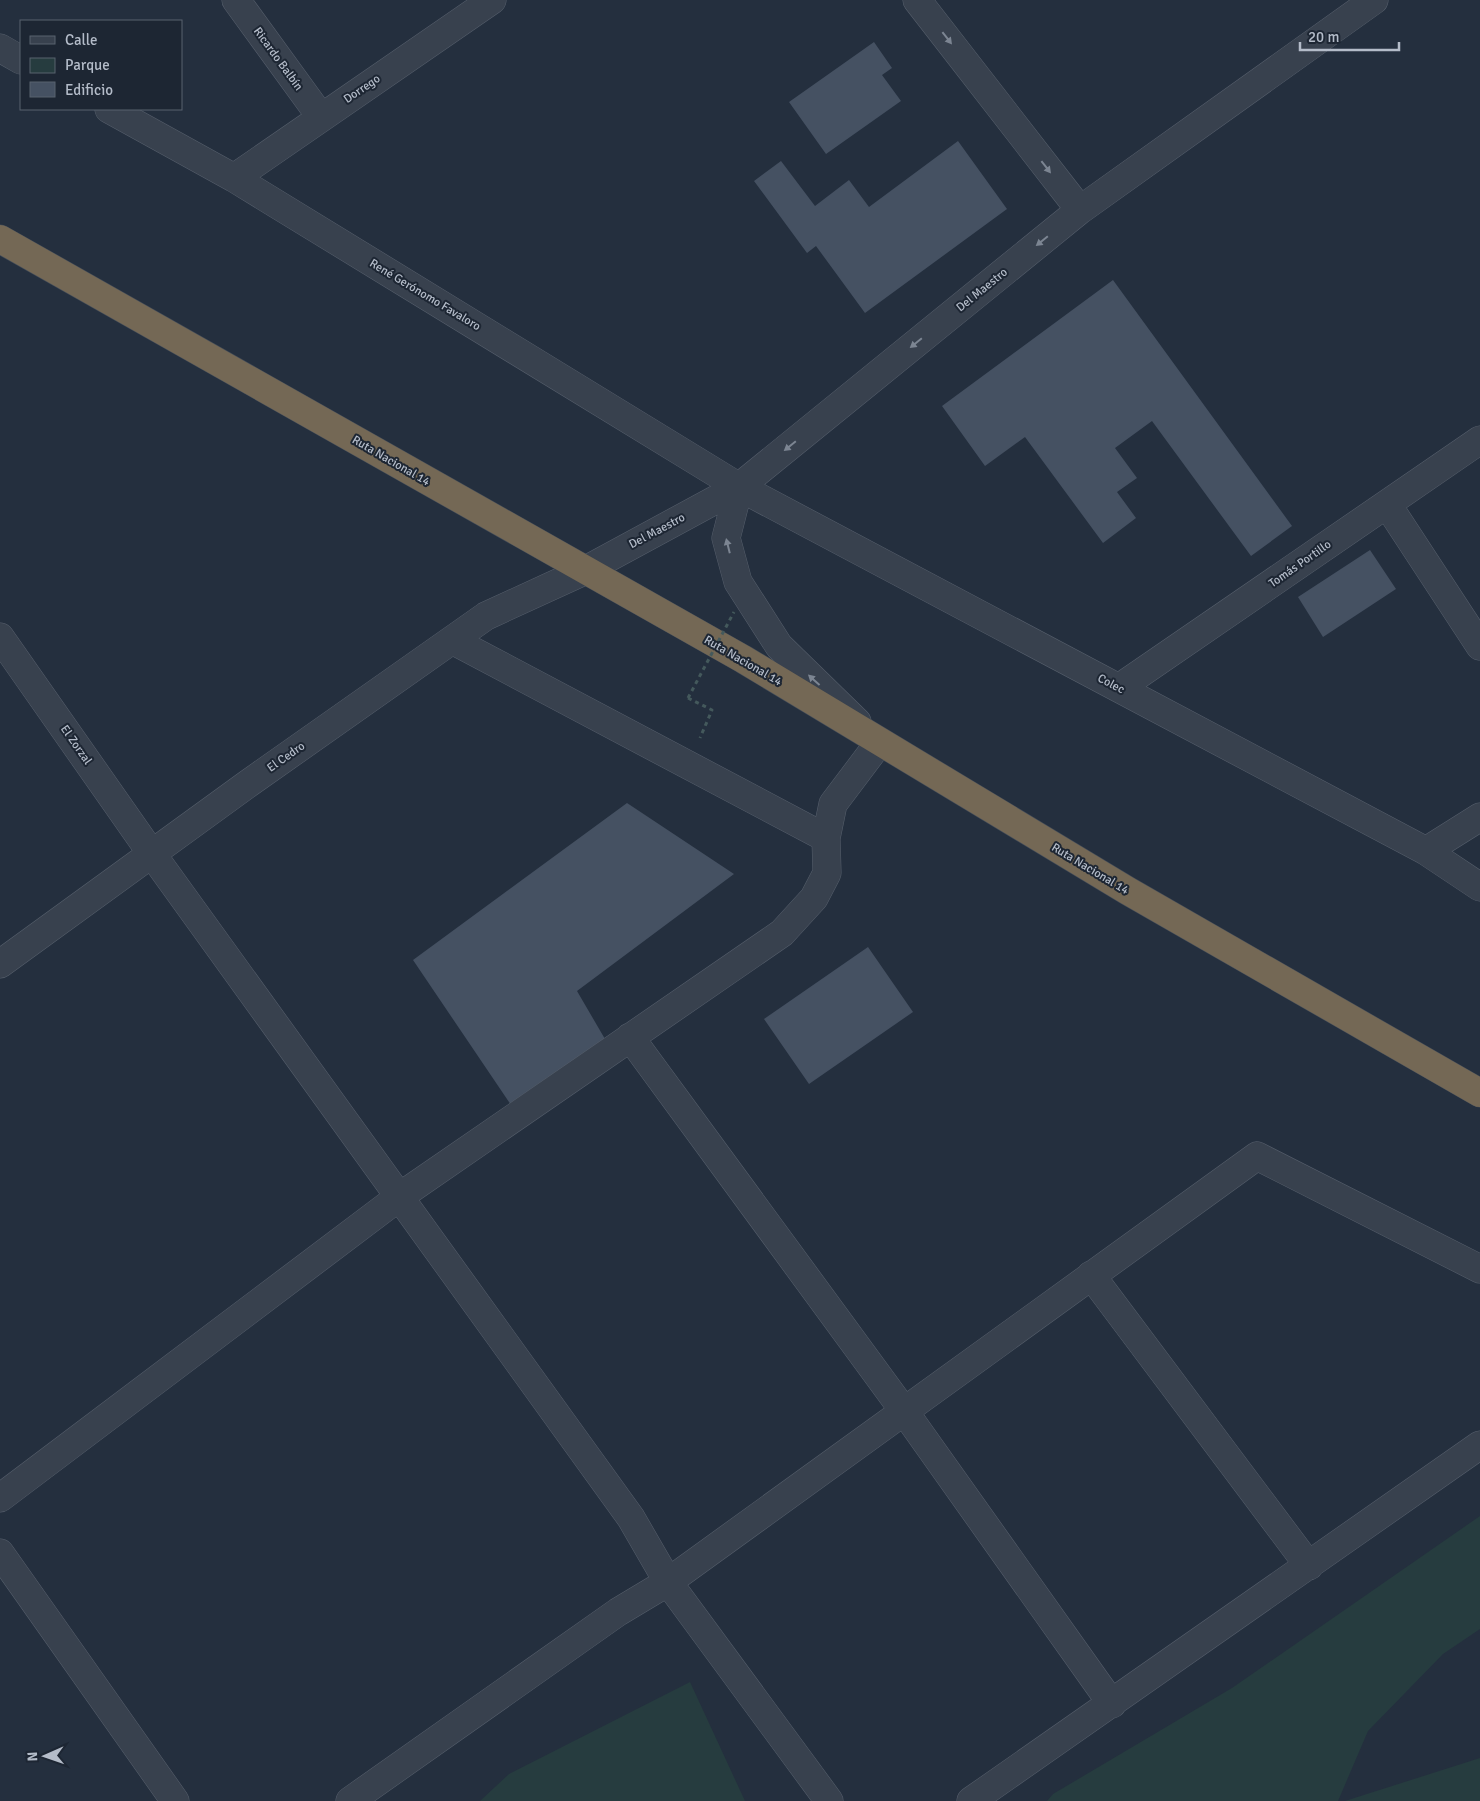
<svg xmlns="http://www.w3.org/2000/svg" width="1480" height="1801" font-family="Signika,sans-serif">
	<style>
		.green { fill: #263c3f }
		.building { fill: #455162 }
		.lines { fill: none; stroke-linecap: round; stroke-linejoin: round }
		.street-casing { stroke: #565f6c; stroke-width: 29 }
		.highway-casing { stroke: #434c59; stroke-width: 29 }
		.path { stroke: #44595c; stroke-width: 3; stroke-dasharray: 4 4; stroke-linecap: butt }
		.street { stroke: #38414e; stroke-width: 28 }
		.highway { stroke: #746855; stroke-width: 28 }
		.path-bridge { stroke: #44595c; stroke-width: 3; stroke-dasharray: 4 4; stroke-linecap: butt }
		.oneway { fill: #7c8592 }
		.labels { text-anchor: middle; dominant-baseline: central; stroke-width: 4; stroke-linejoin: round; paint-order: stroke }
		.street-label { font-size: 12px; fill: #b4bcc9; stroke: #1d2633 }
	</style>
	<rect width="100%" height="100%" fill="#242f3e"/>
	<path class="green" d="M1480 1516V1629L1443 1654 1368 1731 1338 1801H1047L1053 1794 1232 1688Z
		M690 1682 745 1801H480L509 1774Z
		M1480 1758V1801H1345Z"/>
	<path class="building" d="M874 42 892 68 882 75 901 101 826 154 789 102Z
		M958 141 1007 209 865 313 816 246 807 253 754 181 781 161 815 206 849 180 869 207Z
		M1113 280 1292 526 1251 556 1152 421 1115 448 1137 478 1117 492 1136 518 1103 543 1025 437 985 466 942 406Z
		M1370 550 1396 589 1323 637 1298 597Z
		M627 803 734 874 577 991 605 1039 511 1105 413 960Z
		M868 947 913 1012 809 1084 764 1019Z"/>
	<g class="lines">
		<g class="street-casing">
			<path id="street" d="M236 0 321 117
				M917 0 1080 210
				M0 48 21 60
				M109 109 234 178 739 487 1426 851 1480 887
				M234 178 492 0
				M739 487 726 538 738 582 779 646 857 722
				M1387 504 1480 646
				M0 637 152 854 631 1518 668 1582 829 1801
				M452 640 826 838
				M1119 688 1480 440
				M1426 851 1480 817
				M0 964 249 783 486 616 584 571 739 487 1080 210 1374 0
				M630 1037 904 1411 1112 1704
				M1091 1275 1309 1566
				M0 1498 399 1197 782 933 814 898 827 873 826 838 833 804 879 743
				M0 1553 175 1801
				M350 1801 618 1612 668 1582 1257 1156 1480 1269
				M971 1801 1480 1445"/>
		</g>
		<g class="highway-casing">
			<path id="highway" d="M0 239 743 659 1128 891 1480 1093"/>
		</g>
		<path class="path" d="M688 698 712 710 700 738"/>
		<use href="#street" class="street"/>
		<use href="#highway" class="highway"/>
		<path class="path-bridge" d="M688 698 734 612"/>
	</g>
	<defs><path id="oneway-solid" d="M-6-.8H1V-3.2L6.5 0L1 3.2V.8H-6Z" transform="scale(1.25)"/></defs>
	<g class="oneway">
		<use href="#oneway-solid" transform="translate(947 38) rotate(52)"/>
		<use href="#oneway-solid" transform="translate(1046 167) rotate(52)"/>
		<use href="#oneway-solid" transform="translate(1042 241) rotate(141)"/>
		<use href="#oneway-solid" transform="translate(916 343) rotate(141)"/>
		<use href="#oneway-solid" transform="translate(790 446) rotate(141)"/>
		<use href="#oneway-solid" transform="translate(728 546) rotate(-104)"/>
		<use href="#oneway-solid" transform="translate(814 680) rotate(-138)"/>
	</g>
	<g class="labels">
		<g class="street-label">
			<text transform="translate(278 59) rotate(54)">Ricardo Balbín</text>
			<text transform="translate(362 89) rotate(-34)">Dorrego</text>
			<text transform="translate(982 290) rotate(-39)">Del Maestro</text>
			<text transform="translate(425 295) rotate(31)">René Gerónomo Favaloro</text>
			<text transform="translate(391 461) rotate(30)">Ruta Nacional 14</text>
			<text transform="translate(657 531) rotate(-28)">Del Maestro</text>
			<text transform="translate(1300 564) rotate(-35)">Tomás Portillo</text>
			<text transform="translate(743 661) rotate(30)">Ruta Nacional 14</text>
			<text transform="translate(1111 684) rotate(28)">Colec</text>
			<text transform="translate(76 745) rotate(55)">El Zorzal</text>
			<text transform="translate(286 757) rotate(-35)">El Cedro</text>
			<text transform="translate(1090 869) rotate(31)">Ruta Nacional 14</text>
		</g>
	</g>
	<rect x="20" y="20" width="162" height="90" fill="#1d2633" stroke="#59626f"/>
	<rect x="30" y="36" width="25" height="8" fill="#38414e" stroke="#59626f"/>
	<text x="65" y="45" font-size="15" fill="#b4bcc9">Calle</text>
	<rect x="30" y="58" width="25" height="15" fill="#263c3f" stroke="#59626f"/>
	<text x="65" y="70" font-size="15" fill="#b4bcc9">Parque</text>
	<rect x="30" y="82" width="25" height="15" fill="#455162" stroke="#59626f"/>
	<text x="65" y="95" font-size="15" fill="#b4bcc9">Edificio</text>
	<g transform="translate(45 1756) rotate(268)" stroke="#1d2633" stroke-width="4" paint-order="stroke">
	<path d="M0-4L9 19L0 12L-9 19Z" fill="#b4bcc9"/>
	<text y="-8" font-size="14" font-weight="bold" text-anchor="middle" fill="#b4bcc9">N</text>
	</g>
	<path d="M1300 42v8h99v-8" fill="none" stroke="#b4bcc9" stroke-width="2.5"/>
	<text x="1308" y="42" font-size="15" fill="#b4bcc9" stroke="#1d2633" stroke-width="4" paint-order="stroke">20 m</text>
</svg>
